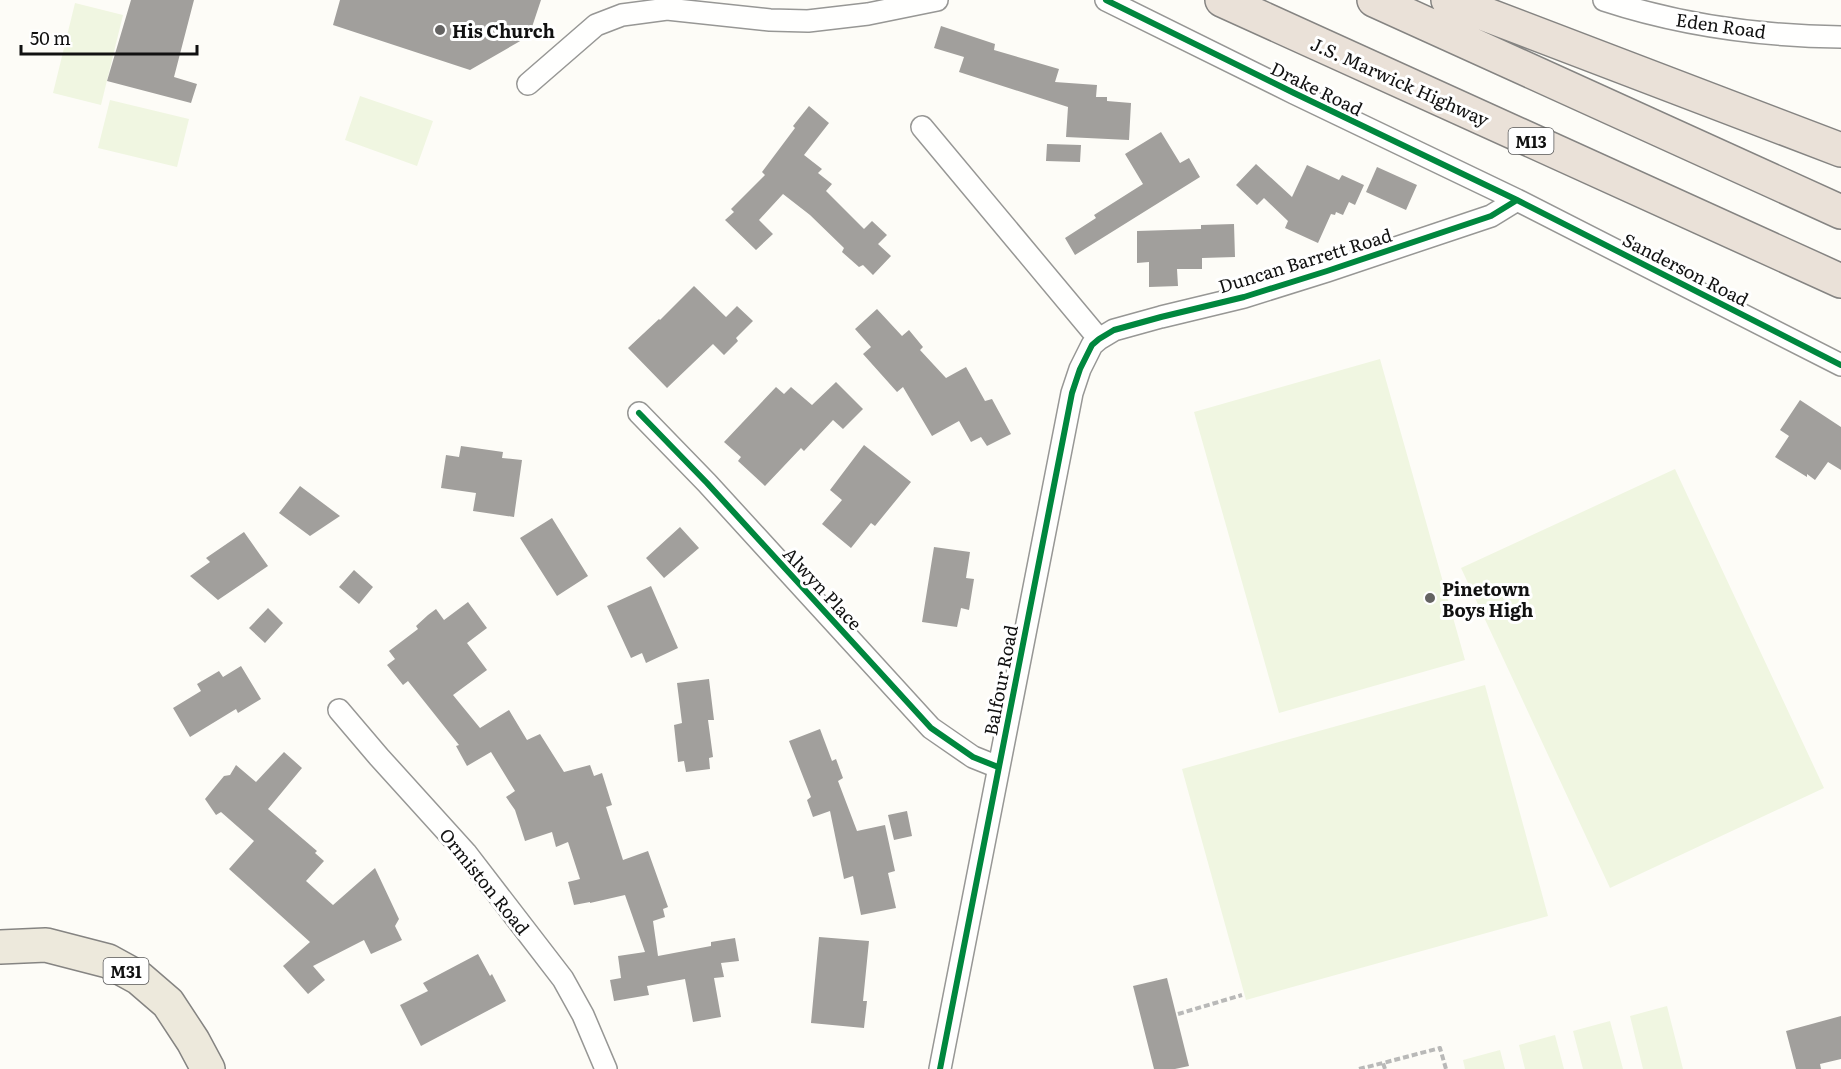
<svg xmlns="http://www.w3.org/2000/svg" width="1841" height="1069" font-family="Literata,serif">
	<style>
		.pitch { fill: #f0f6e1 }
		.building { fill: #a19f9c }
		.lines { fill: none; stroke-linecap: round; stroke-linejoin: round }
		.minor-casing { stroke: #979795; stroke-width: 24 }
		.primary-casing { stroke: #858482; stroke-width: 36 }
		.motorway-casing { stroke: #858482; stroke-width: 36 }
		.path { stroke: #b9b9b8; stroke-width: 4; stroke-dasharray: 6 3; stroke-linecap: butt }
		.minor { stroke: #fffffe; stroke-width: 21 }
		.primary { stroke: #ede9dc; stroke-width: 33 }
		.motorway { stroke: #eae1d8; stroke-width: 33 }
		.cycleway-casing { stroke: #fff; stroke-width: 10 }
		.cycleway { stroke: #00873e; stroke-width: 6 }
		.poi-dot { fill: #646362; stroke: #fff; stroke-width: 2 }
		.labels { text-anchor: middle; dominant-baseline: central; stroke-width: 6; stroke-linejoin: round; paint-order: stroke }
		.shield { fill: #fff; stroke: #585858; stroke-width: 1.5 }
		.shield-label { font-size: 16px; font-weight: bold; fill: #111 }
		.street-label { font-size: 18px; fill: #111; stroke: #fff }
		.poi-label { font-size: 18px; font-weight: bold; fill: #111; stroke: #fff; text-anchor: start }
	</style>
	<rect width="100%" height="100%" fill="#fdfcf7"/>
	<path class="pitch" d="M75 3 123 15 101 105 53 93Z
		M360 96 433 121 417 166 345 140Z
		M110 100 189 119 177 167 98 148Z
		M1380 359 1465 660 1279 713 1194 412Z
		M1675 469 1824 788 1610 888 1461 568Z
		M1485 685 1548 916 1246 1000 1182 769Z
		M1667 1006 1683 1069H1643L1630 1016Z
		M1610 1021 1623 1069H1583L1573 1031Z
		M1555 1035 1564 1069H1525L1519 1045Z
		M1500 1050 1505 1069H1465L1463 1060Z"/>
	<path class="building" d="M131 0H194L174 77 197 84 191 103 107 81Z
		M340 0H541L529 36 470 70 333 25Z
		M941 26 995 44 994 50 1059 69 1055 82 1097 85 1096 97H1107V101L1131 103 1129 140 1066 137 1068 107 959 72 964 57 934 48Z
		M809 106 829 123 804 155 822 169 818 173 832 184 826 191 864 229 872 221 887 235 878 244 891 256 873 275 863 265 859 267 842 252 844 248 810 215 783 194 759 220 773 234 756 250 725 220 734 212 731 209 765 175 762 172 795 128 793 126Z
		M1161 132 1180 163 1189 158 1200 177 1075 255 1065 238 1096 218 1094 215 1143 184 1125 154Z
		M1047 144 1081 145 1080 162 1046 161Z
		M1256 164 1292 197 1307 165 1339 180 1342 175 1364 185 1355 205 1349 202 1343 215 1336 212 1335 215 1331 214 1318 243 1285 228 1288 221 1264 198 1257 205 1236 185Z
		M1377 167 1417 185 1406 210 1366 192Z
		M1234 224 1235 257 1202 258V269H1177L1178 286 1149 287V262L1137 263V231L1201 229V225Z
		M694 286 726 317 737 306 753 321 736 338 738 341 724 355 713 344 667 388 628 348 659 319 660 320Z
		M877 309 902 336 909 330 923 347 920 350 946 378 966 367 985 401 992 399 1011 434 987 446 981 437 971 442 959 421 932 436 903 387 897 392 863 354 871 347 855 329Z
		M836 382 863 409 843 429 833 420 804 451 801 448 765 486 738 461 741 457 724 442 776 387 784 394 791 387 812 405Z
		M1800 400 1841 427V470L1828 462 1815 480 1807 474V477L1775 457 1789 436 1780 430Z
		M864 445 911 482 875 526 871 523 851 548 822 524 842 500 830 490Z
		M461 446 503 452 502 458 522 460 514 517 473 511 476 493 441 488 446 455 459 457Z
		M300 486 340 516 310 536 279 513Z
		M552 518 588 576 557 596 520 538Z
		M680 527 699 548 664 578 646 558Z
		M244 532 268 566 218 600 190 576 210 562 206 558Z
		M934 547 970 552 966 578 974 579 969 610 961 608 957 627 922 622Z
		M354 570 373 587 359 604 339 587Z
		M651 586 678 648 646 663 642 653 631 658 607 606Z
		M468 602 487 628 467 643 487 670 453 695 480 728 509 710 527 740 540 734 564 772 590 765 594 776 602 773 612 805 606 807 623 860 648 851 668 907 663 909 665 917 653 921 658 956 711 946V942L735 938 739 961 721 963 724 977 714 978 721 1017 693 1022 685 979 647 986 649 995 614 1001 610 980 621 978 618 956 645 952 625 895 590 903V902L574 905 568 882 580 879 568 842 556 847 552 832 525 841 515 810 506 797 515 791 491 752 467 766 456 746 459 745 408 681 403 685 387 665 395 659 389 651 418 629 416 626 428 615 436 609 444 620Z
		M268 608 283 623 265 643 249 628Z
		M241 666 261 699 238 713 236 709 190 737 173 708 201 691 197 684 219 671 223 677Z
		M709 679 714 720H708L713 757 709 758 710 769 686 772 684 761 678 762 674 725 682 723 677 683Z
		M820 729 832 761 836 759 843 778 838 781 857 831 885 825 895 871 888 873 896 908 861 915 853 876 844 879 830 811 813 817 807 800 811 797 789 741Z
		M284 752 302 768 268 809 317 851 315 853 324 861 306 881 333 905 375 868 399 919 395 926 402 940 371 954 364 940 313 966 325 980 308 994 283 966 310 942 229 869 254 841 221 812 216 815 205 799 224 776 230 775 236 765 256 782Z
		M907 811 912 836 894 840 888 815Z
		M819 937 869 941 863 1001H867L864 1028 811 1023Z
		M478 954 490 976 492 974 506 1001 421 1046 400 1005 428 991 423 983Z
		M1167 978 1189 1066 1175 1069H1154L1133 986Z
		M1841 1016V1059L1820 1064 1821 1069H1796L1786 1031Z"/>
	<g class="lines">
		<g class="minor-casing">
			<path id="minor" d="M1106 0 1294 93 1517 200 1841 365
				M1604 0C1680 25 1761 36 1841 37
				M528 84 596 25 622 15 667 9 770 20 808 21 868 14 937 0
				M922 127 1099 339
				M639 413 707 483 931 728 973 757 998 767
				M339 710 379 757 466 853 563 979 583 1015 606 1069
				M940 1069 1072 393 1080 369 1092 345 1099 339 1114 330 1161 317 1244 297 1327 271 1491 216 1517 200"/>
		</g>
		<g class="primary-casing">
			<path id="primary" d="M0 947 46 945 108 961 139 978 168 1003 193 1041 208 1069"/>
		</g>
		<g class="motorway-casing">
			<path id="motorway" d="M1222 0 1841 281
				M1374 0 1841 212
				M1448 0 1841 150"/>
		</g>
		<path class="path" d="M1178 1014 1242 995
			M1359 1069 1383 1063
			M1385 1069 1383 1063 1440 1048 1446 1069"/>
		<use href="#minor" class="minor"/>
		<use href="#primary" class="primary"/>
		<use href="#motorway" class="motorway"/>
		<g class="cycleway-casing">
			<path id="cycleway" d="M1106 0 1294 93 1517 200 1841 365
				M639 413 707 483 931 728 973 757 998 767
				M940 1069 1072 393 1080 369 1092 345 1099 339 1114 330 1161 317 1244 297 1327 271 1491 216 1517 200"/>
		</g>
		<use href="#cycleway" class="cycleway"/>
	</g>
	<g class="poi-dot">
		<circle cx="440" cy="30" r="6"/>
		<circle cx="1430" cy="598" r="6"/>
	</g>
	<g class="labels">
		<g class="shield">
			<rect x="1508.5" y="128" width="45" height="26" rx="4.5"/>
			<rect x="103.5" y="958" width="45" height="26" rx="4.5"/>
		</g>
		<g class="shield-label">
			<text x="1531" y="141">M13</text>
			<text x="126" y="971">M31</text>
		</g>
		<g class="street-label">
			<text transform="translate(1721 25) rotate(8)">Eden Road</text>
			<text transform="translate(1400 81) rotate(24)">J.S. Marwick Highway</text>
			<text transform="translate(1317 88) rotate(26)">Drake Road</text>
			<text transform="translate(1305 260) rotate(-17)">Duncan Barrett Road</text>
			<text transform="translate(1686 269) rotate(27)">Sanderson Road</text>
			<text transform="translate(823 588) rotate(47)">Alwyn Place</text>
			<text transform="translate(1000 680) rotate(-79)">Balfour Road</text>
			<text transform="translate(485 881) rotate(51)">Ormiston Road</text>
		</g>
		<g class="poi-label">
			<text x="452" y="30">His Church</text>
			<text x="1442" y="588">Pinetown<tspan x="1442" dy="21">Boys High</tspan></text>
		</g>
	</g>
	<path d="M21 45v9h176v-9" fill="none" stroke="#111111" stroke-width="3"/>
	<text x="30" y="45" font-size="18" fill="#111111" stroke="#ffffff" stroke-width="4.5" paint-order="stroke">50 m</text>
</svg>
